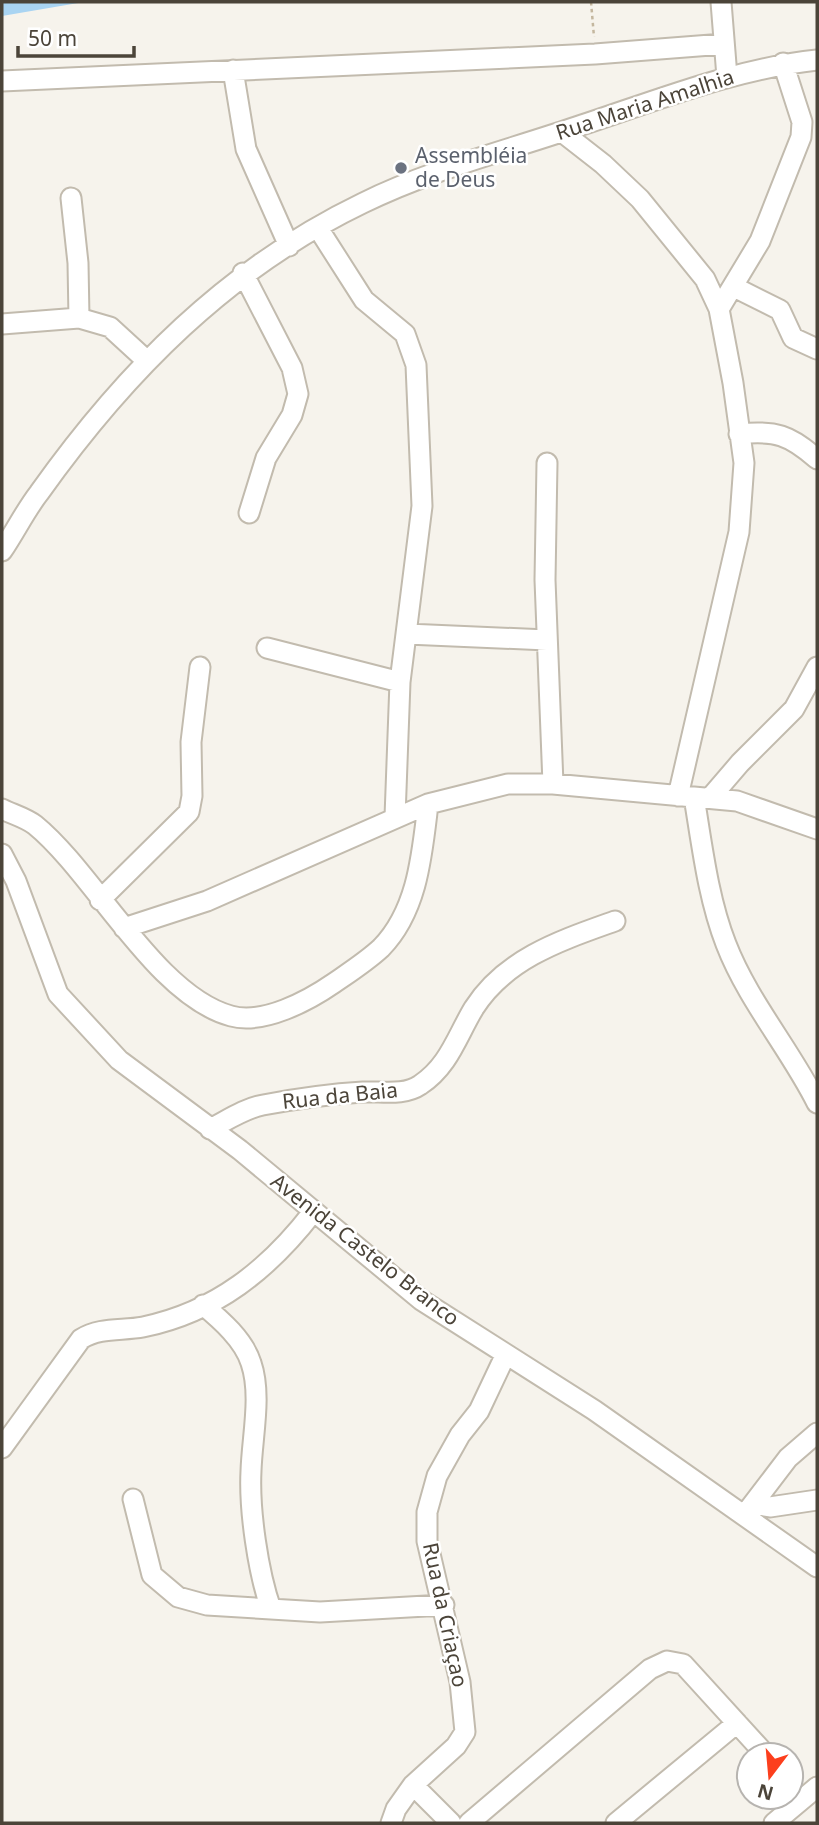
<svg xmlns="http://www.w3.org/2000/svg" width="819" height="1825" font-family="'Noto Sans',sans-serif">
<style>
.water{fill:#a9d4f2}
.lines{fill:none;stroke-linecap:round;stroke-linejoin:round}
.minor-casing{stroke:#c2bbae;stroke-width:23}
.path{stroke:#c4b79f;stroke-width:2.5;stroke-dasharray:3.5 3.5;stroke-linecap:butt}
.minor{stroke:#fff;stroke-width:19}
.worship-dot{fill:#6b7280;stroke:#fff;stroke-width:2.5}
.labels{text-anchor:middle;stroke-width:5;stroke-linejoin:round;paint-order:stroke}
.street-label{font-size:21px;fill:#4b4439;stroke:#fff}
.worship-label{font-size:21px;fill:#5b616d;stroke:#fff;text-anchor:start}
</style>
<rect width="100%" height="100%" fill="#f6f3ec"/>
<!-- water -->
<path class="water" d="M2 2H84L2 16Z"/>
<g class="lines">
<!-- minor casing -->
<g class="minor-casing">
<path id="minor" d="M721 2 727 77
M233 70 246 149 289 246
M2 81 595 54 724 44
M562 132 603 164 640 199 705 279 719 309 733 383 744 463 739 532 678 796
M71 198 78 263 79 318 110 327 146 360
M318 228 364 300 405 334 416 365 422 506 400 682 395 817
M243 273 292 368 298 394 292 415 266 458 249 513
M734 287 780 310 793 338 817 349
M719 309 760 241 801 137 802 122 783 63
M2 324 79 318
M739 434C775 430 790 435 817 459
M547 463 545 580 553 784
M2 551C15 532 25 511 39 493 125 372 228 268 363 203 430 170 502 152 573 128 653 102 733 69 817 60
M407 634 547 640
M267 648 400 682
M694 797C702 845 708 898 726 944 748 1001 790 1049 817 1103
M710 798 740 763 794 709 817 667
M2 809C12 814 26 818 35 825 94 873 156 996 231 1016 263 1025 308 1001 334 983 350 972 367 961 381 948 418 910 422 854 428 804
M2 854 16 881 58 994 119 1060 240 1150 421 1300 594 1410 817 1567
M100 900 189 812 192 796 191 742 200 667
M124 928 207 901 428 804 508 784H553L737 801 817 829
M210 1129C226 1121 245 1108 263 1105 295 1099 330 1094 363 1092 381 1091 404 1096 420 1085 449 1066 457 1036 474 1008 506 958 562 940 615 921
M203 1305C221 1320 244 1340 251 1363 262 1395 252 1437 251 1471 249 1510 258 1572 271 1609
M2 1448 81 1339C100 1327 122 1331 143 1327 216 1312 269 1269 313 1212
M133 1499 152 1575 178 1597 207 1605 320 1612 444 1605
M753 1504 770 1507 817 1500
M746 1513 788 1458 817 1433
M413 1785 451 1823
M391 1823 396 1809 413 1785 456 1746 465 1732 460 1682 427 1541V1512L437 1476 460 1435 479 1411 505 1356
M469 1823 650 1669 667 1661 683 1664 766 1755
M616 1823 737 1723
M774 1823 817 1787"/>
</g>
<!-- path -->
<path class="path" d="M591 2 594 37"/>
<!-- minor -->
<use href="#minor" class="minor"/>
</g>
<!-- markers -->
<circle class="worship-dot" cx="401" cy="168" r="7"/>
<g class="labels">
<!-- street labels -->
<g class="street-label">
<text transform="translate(645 105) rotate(-18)" y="7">Rua Maria Amalhia</text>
<text transform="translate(340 1096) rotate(-6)" y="7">Rua da Baia</text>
<text transform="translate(365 1250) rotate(38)" y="7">Avenida Castelo Branco</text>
<text transform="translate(445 1615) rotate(78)" y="7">Rua da Criaçao</text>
</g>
<!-- worship labels -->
<g class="worship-label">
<text x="415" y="163">Assembléia<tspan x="415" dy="24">de Deus</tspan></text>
</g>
</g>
<!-- border -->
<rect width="819" height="1825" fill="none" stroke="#4b4439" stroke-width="7"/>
<!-- north arrow -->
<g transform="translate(770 1776) rotate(196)"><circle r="33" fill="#ffffff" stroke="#b7b4b0" stroke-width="2"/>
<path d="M0-5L12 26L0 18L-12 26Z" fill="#fc3f1d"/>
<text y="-10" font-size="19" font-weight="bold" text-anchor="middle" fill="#4b4439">N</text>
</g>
<!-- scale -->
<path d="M18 46v10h116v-10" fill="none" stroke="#4b4439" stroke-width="3.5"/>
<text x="28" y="46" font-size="21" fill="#4b4439" stroke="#ffffff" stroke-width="5" paint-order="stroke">50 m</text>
</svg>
